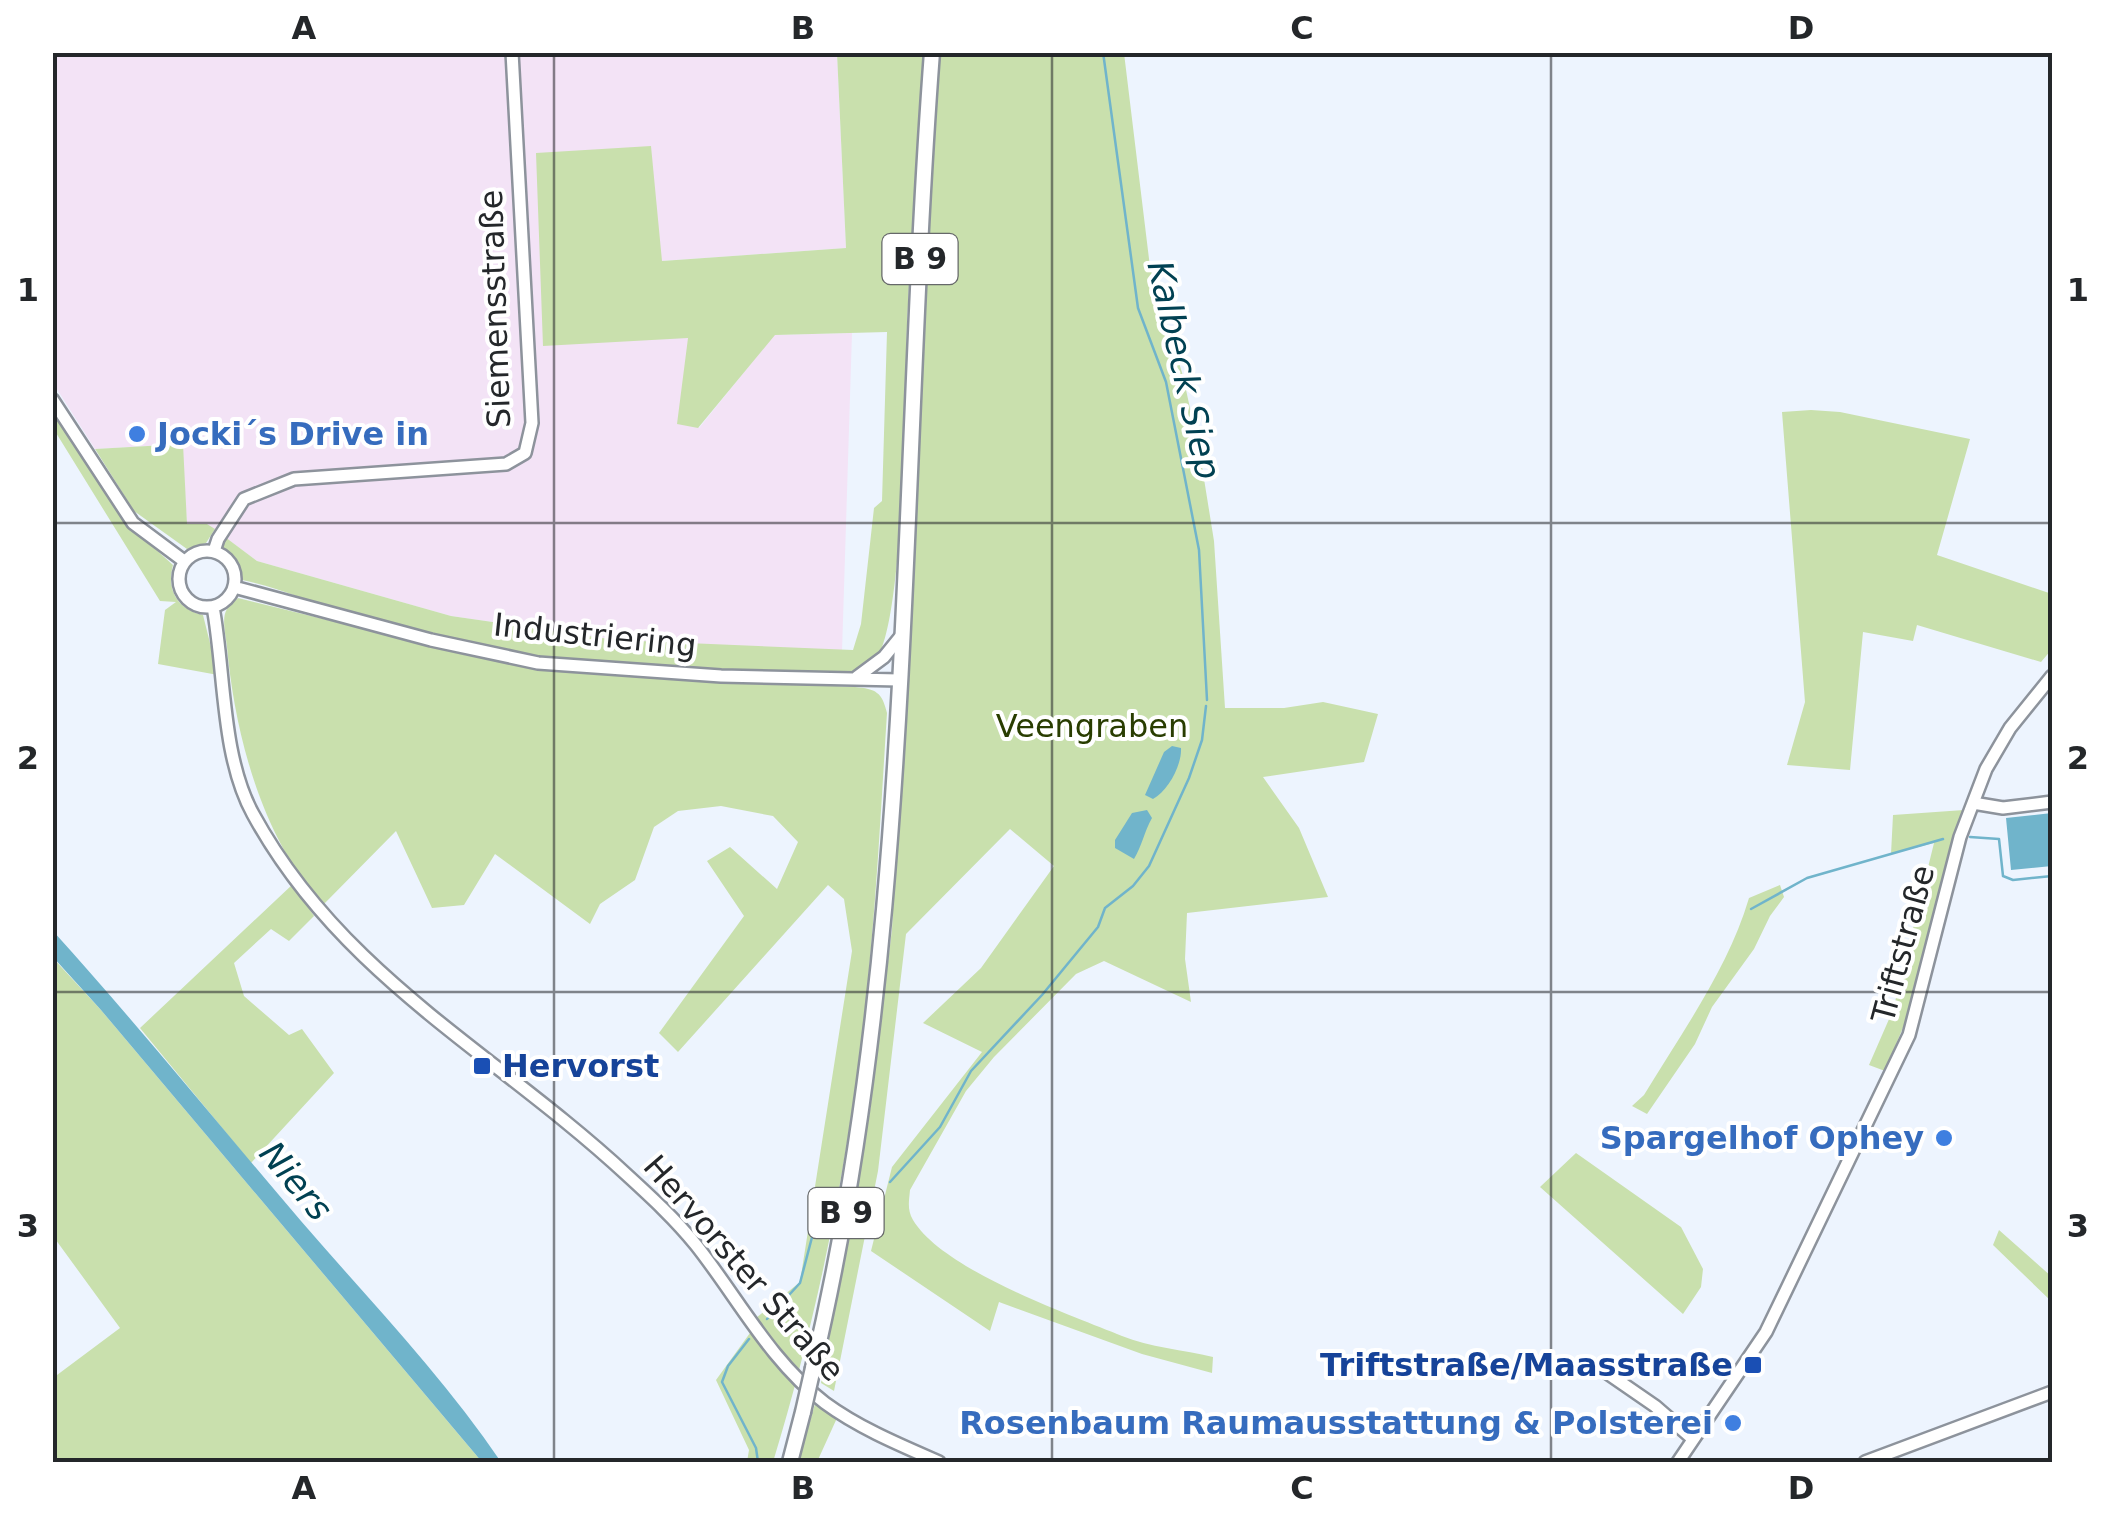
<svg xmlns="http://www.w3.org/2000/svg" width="2105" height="1515" font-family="'DejaVu Sans',sans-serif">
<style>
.commercial{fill:#f3e3f6}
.green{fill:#c9e0ad}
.water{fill:#70b4cb}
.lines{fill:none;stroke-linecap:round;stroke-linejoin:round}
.stream{stroke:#70b4cb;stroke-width:2.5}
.minor-casing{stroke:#8d939c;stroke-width:16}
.major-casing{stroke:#8d939c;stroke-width:19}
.minor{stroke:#fff;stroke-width:11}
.major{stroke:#fff;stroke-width:14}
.major-bridge-casing{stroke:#8d939c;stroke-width:19;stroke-linecap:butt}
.major-bridge{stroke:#fff;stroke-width:14}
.grid{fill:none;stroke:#24272a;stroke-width:2.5;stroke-opacity:0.55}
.shop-dot{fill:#3f7fe0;stroke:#fff;stroke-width:4}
.transit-dot{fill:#1a4fb4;stroke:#fff;stroke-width:4}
.labels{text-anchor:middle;stroke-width:8;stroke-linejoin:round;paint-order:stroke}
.shield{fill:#fff;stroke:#66686a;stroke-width:2.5}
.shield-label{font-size:30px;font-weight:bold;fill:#24272a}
.street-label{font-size:32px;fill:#24272a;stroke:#fff}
.shop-label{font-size:32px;font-weight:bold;fill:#366cbe;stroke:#fff;text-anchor:end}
.park-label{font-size:32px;fill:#293d01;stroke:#fff}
.transit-label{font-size:32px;font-weight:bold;fill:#164399;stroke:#fff;text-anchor:start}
.water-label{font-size:35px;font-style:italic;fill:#014152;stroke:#fff}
.neatline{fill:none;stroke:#24272a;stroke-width:4}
.grid-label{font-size:32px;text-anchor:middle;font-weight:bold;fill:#24272a}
</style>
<rect width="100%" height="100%" fill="#edf4fe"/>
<!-- commercial -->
<path class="commercial" d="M53 53H837L846 248 661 261 537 153 688 338 699 428 774 335 852 333 842 652 616 640 451 616 257 561 207 524 187 525 182 444 95 449 53 383Z"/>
<!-- green -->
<path class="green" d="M837 53H925C919 143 911 234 907 325 905 380 905 631 874 662 858 678 800 672 778 672 683 671 584 668 491 648 442 637 392 625 344 612 310 602 277 587 242 580L235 557 216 544 221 534 257 561 451 616 616 640 853 650 861 624 874 508 882 501 887 332 775 335 698 428 677 424 688 338 543 346 536 153 651 146 662 261 846 248Z
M939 53H1124L1150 267 1183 376 1200 454 1214 541 1225 708H1284L1323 702 1378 714 1364 762 1263 777 1299 828 1328 897 1187 913 1185 959 1191 1002 1104 961 1076 974 994 1057 966 1091 910 1190C909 1201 907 1210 913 1220 943 1270 1068 1314 1122 1336 1149 1347 1184 1350 1213 1357L1212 1373 1142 1354 999 1302 990 1331 871 1251 892 1167 982 1052 923 1023 981 968 1054 866 1010 829 906 934 878 1171 834 1391 821 1383 870 1111 892 929Z
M52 405 132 528 173 565C166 591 178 609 203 615L218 675 158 664 165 610 176 602 160 601 53 428Z
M1811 410 1840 412 1970 439 1937 555 2052 594V649L2041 662 1917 625 1913 641 1863 632 1850 770 1787 765 1805 702 1782 412Z
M183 444 187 524H207L215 529 206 543 187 549 134 511 95 449Z
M238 598 466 654 593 673 855 687C876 689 882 692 887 713 882 791 878 870 871 948 856 1123 824 1295 773 1462H747L749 1450 716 1380 750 1333 756 1318 800 1282 852 951 844 899 828 885 678 1052 659 1033 744 916 707 861 730 847 777 889 798 842 773 816 721 806 678 811 654 827 635 880 600 904 590 924 495 854 464 905 432 908 396 831 323 905C262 838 235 735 227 647 226 636 221 618 227 609 230 604 234 602 238 598Z
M1964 810 1948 857 1909 1013 1885 1071 1869 1065 1893 1010 1934 843 1891 854 1893 815Z
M293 884 314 916 289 941 271 929 234 963 244 996 289 1035 302 1029 334 1073 251 1163 140 1028Z
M1780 885 1784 897 1770 916 1754 949 1712 1007 1695 1044 1647 1114 1632 1106 1644 1095C1682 1032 1728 969 1749 898Z
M52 957 101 1010 482 1462H53V1378L120 1328 53 1236Z
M1576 1153 1681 1227 1703 1269 1701 1287 1683 1314 1540 1187Z
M1999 1230 2052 1277V1302L1993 1245Z
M815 1404 837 1418 817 1462H798Z"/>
<!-- water -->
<path class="water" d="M1172 746 1181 748C1182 765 1168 791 1153 799L1145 795 1164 752Z
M1147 810 1152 818C1144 832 1142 846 1134 859L1115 848V840L1132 813Z
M2052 813V866L2011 870 2006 818Z
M53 931C138 1025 218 1124 301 1221 369 1300 443 1376 501 1462H482L101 1010 53 957Z"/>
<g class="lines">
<!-- stream -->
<path class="stream" d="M1103 52 1138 308 1166 382 1199 550 1207 700
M1970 837 1999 839 2003 876 2013 880 2052 876
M1751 909 1807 878 1943 839
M890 1182 940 1127 971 1071 1042 995 1098 927 1105 908 1133 886 1149 866 1189 778 1202 740 1206 706
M767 1319 800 1283 816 1222
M749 1339 728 1366 722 1382 756 1448 758 1462"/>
<!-- minor casing -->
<g class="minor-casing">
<path id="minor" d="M52 399 133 523 184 561
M214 551 218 539 244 499 294 479 506 464 525 453 532 423 512 52
M179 579a28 28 0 1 1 56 0a28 28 0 1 1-56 0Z
M234 587 431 640 538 663 721 676 899 680
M213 607C225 671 221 756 253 814 341 976 497 1054 627 1175 651 1197 675 1219 696 1245 738 1298 770 1361 825 1403 859 1428 900 1445 939 1462
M857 677 884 657 901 636
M1973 803 2003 808 2052 802
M1597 1366 1655 1406 1693 1439
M1678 1462 1766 1332 1909 1035 1960 837 1986 769 2010 728 2052 676
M1865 1462 2052 1392"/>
</g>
<!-- major casing -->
<g class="major-casing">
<path id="major" d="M813 1368C915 937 899 491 932 52
M790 1462 803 1412"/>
</g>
<!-- minor -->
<use href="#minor" class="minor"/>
<!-- major -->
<use href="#major" class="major"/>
<!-- major-bridge casing -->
<g class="major-bridge-casing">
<path id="major-bridge" d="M803 1412 813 1368"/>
</g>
<!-- major-bridge -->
<use href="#major-bridge" class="major-bridge"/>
</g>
<!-- grid -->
<path class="grid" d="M554 52V1462M1052 52V1462M1551 52V1462M52 523H2052M52 992H2052"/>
<!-- markers -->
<g class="shop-dot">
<circle cx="137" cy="434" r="10"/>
<circle cx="1944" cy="1138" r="10"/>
<circle cx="1733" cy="1423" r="10"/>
</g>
<g class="transit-dot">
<rect x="472" y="1056" width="20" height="20" rx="5"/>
<rect x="1743" y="1355" width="20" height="20" rx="5"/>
</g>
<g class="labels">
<!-- shield labels -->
<g class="shield">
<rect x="882.5" y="234" width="75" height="50" rx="8"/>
<rect x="808.5" y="1188" width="75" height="50" rx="8"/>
</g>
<g class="shield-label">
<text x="920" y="269">B 9</text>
<text x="846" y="1223">B 9</text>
</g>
<!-- street labels -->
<g class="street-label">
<text transform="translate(495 309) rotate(-92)" y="11">Siemensstraße</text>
<text transform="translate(595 635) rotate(6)" y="11">Industriering</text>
<text transform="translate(1903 944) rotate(-75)" y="11">Triftstraße</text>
<text transform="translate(744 1268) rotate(49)" y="11">Hervorster Straße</text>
</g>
<!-- shop labels -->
<g class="shop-label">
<text x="157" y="445" text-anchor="start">Jocki´s Drive in</text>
<text x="1924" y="1149">Spargelhof Ophey</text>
<text x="1713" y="1434">Rosenbaum Raumausstattung &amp; Polsterei</text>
</g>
<!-- park labels -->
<g class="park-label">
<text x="1092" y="737">Veengraben</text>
</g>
<!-- transit labels -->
<g class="transit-label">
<text x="502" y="1077">Hervorst</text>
<text x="1733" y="1376" text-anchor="end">Triftstraße/Maasstraße</text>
</g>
<!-- water labels -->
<g class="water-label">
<text transform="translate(1184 370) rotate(77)" y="12">Kalbeck Siep</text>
<text transform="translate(296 1181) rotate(50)" y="12">Niers</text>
</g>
</g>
<!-- border -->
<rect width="2105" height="1515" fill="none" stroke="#ffffff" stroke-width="110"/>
<rect x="55" y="55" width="1995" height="1405" class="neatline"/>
<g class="grid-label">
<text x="304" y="39">A</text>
<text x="803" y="39">B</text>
<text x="1302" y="39">C</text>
<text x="1801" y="39">D</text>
<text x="28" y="301">1</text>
<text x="2078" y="301">1</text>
<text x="28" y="769">2</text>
<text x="2078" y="769">2</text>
<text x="28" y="1237">3</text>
<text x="2078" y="1237">3</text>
<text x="304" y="1499">A</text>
<text x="803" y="1499">B</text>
<text x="1302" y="1499">C</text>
<text x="1801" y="1499">D</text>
</g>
</svg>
